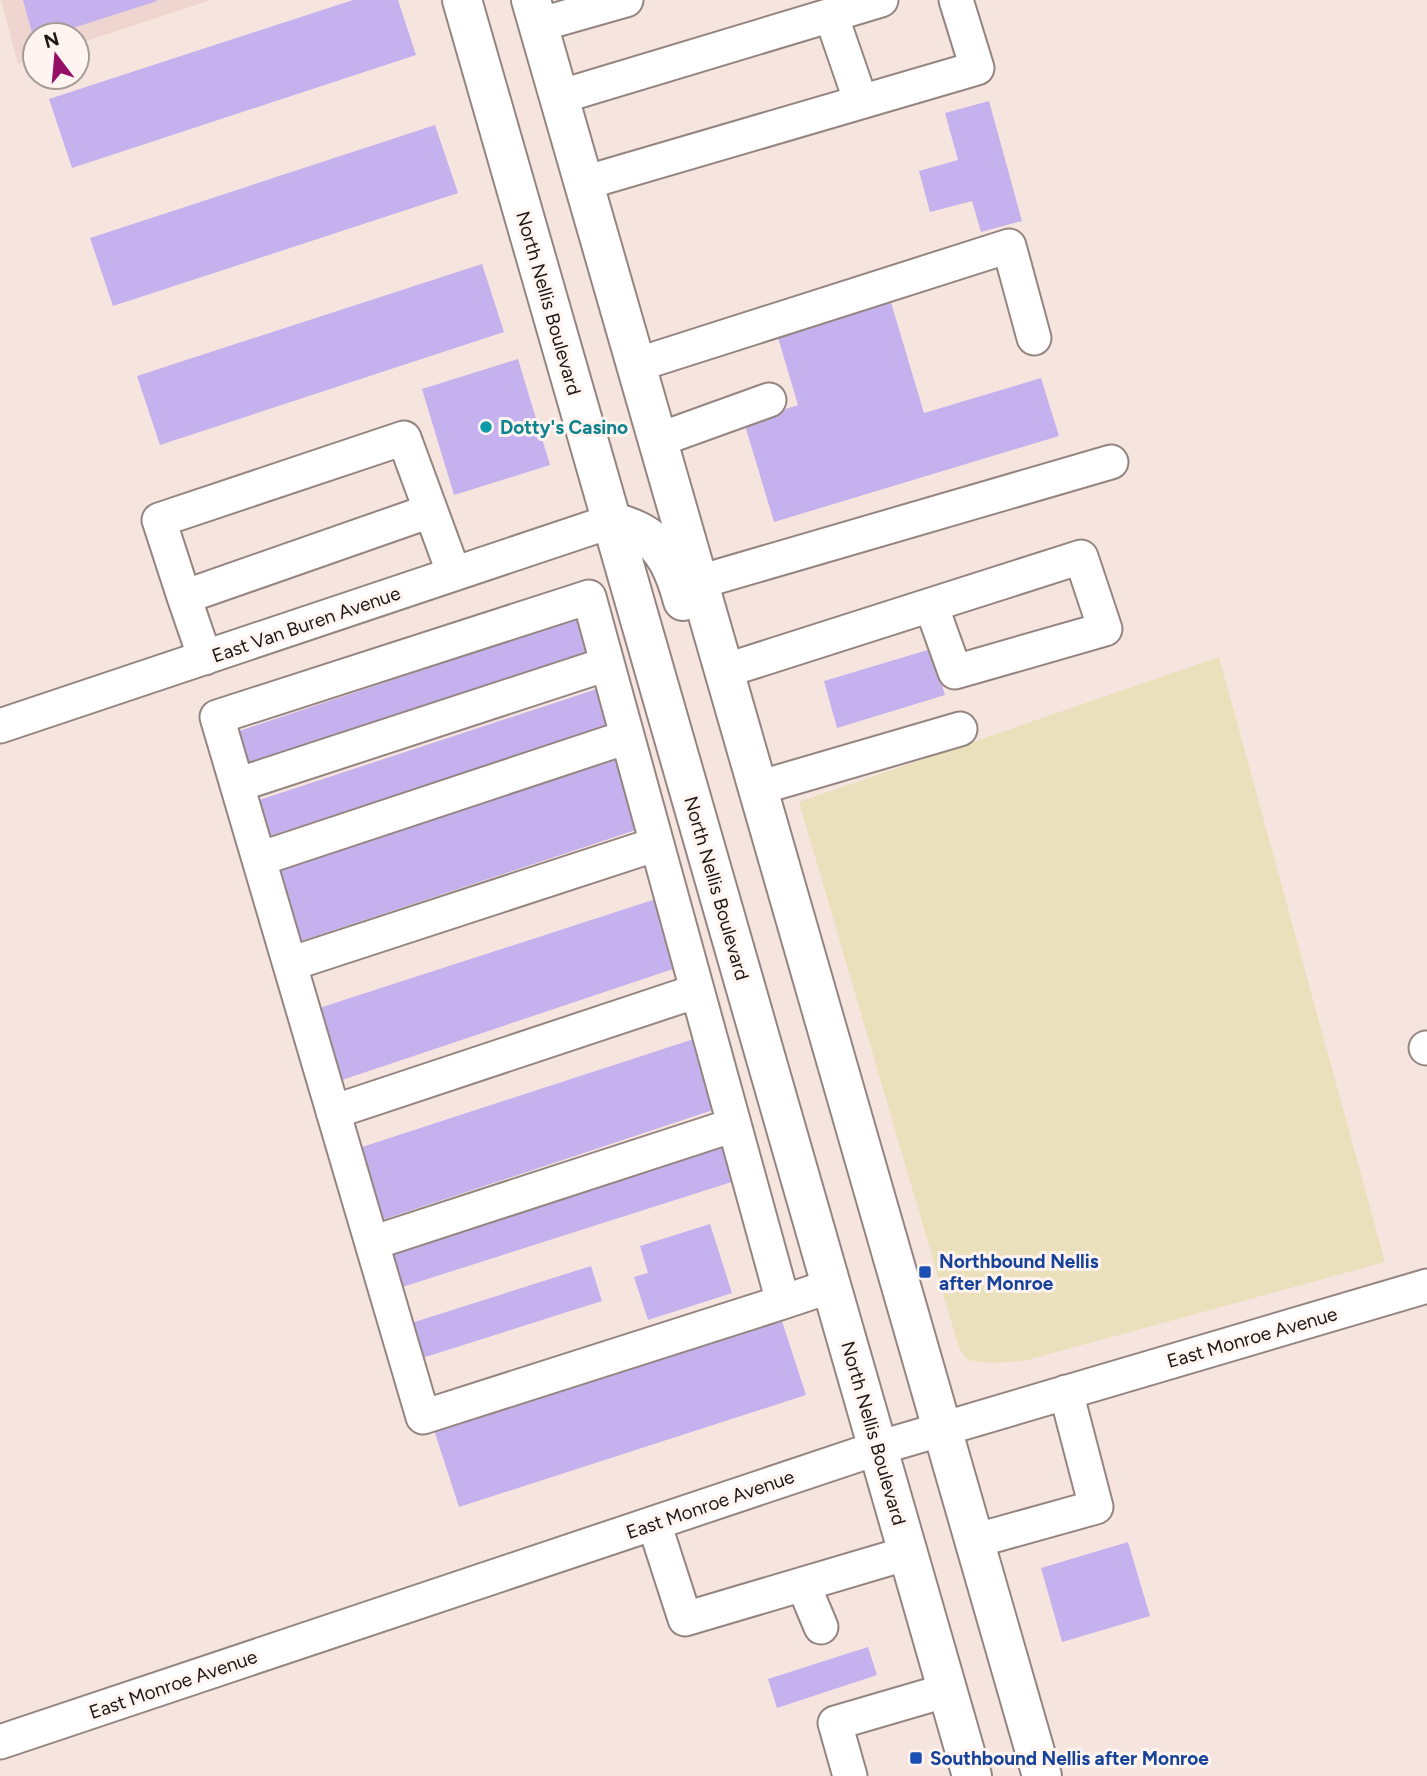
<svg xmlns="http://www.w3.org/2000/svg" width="1427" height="1776" font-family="Figtree,sans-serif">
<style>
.commercial{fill:#efd5d0}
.sand{fill:#eae0bb}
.building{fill:#c5b1ee}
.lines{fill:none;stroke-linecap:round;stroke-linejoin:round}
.minor-casing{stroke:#958580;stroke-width:37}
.major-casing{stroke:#958580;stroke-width:42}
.minor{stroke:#fff;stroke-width:33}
.major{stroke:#fff;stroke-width:38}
.culture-dot{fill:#0f9aa8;stroke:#fff4f0;stroke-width:2.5}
.transit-dot{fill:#1a4fb4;stroke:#fff4f0;stroke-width:2.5}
.labels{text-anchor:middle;stroke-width:6;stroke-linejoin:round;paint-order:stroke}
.street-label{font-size:19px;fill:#1d1715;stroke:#fff4f0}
.culture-label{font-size:19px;font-weight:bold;fill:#0d838f;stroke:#fff4f0;text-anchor:start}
.transit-label{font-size:19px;font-weight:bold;fill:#164399;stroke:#fff4f0;text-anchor:start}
</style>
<rect width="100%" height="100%" fill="#f6e5df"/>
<!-- commercial -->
<path class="commercial" d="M1 0H211L77 44V35H35V58L18 64Z"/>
<!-- sand -->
<path class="sand" d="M1219 657 1385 1262 1024 1361 990 1363 968 1360 960 1350 954 1331 799 802Z"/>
<!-- building -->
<path class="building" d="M23 0H157V1L51 35H35L34 40Z
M353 0H398L416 55 72 168 49 99Z
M989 101 1022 221 981 232 972 201 930 212 919 171 958 160 945 113Z
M435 125 458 193 113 306 90 238Z
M482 264 504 332 160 445 137 376Z
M887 289 924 413 1041 378 1059 436 774 522 744 422 798 405 774 324Z
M518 359 550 465 454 495 422 389Z
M578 618 590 652 247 766 236 732Z
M931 649 945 695 837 728 824 681Z
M600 688 611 724 267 837 256 801Z
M619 759 642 828 295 943 272 872Z
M659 898 682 966 336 1082 313 1010Z
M700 1037 722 1107 376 1222 353 1150Z
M730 1144 741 1179 393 1290 382 1255Z
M710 1224 732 1293 648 1320 634 1277 648 1273 640 1246Z
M591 1266 602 1301 416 1360 405 1325Z
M781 1318 806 1395 459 1507 434 1430Z
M1128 1542 1150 1616 1062 1642 1041 1568Z
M868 1647 877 1675 777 1708 768 1679Z"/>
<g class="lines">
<!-- minor casing -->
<g class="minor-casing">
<path id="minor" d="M831 15 861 102
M538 25 626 0
M559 97 881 0
M584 183 977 68 956 0
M636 365 1009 246 1034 338
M658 440 769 400
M430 511 184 597 159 520 404 438 454 574
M699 582 1111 462
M184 597 205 658
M724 671 1081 557 1105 629 955 672 931 605
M0 726 612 521
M237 785 607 664
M758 788 960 729
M259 859 627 737
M290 964 657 844
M1426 1048H1427
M333 1112 697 991
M372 1243 734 1125
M783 1302 589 597 217 717 423 1417 783 1302 831 1286
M654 1523 685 1619 908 1553
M974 1541 1096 1507 1066 1392
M803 1584 821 1627
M0 1742 878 1448 1427 1286
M850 1776 835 1723 948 1690"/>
</g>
<!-- major casing -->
<g class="major-casing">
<path id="major" d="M462 0 972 1776
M531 0 1042 1776
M612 521C620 524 630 527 638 531 665 544 676 575 683 601"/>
</g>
<!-- minor -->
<use href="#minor" class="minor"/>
<!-- major -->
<use href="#major" class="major"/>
</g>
<!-- markers -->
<circle class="culture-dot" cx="486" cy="427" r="7"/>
<g class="transit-dot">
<rect x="918" y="1265" width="14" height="14" rx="3.5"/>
<rect x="909" y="1751" width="14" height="14" rx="3.5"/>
</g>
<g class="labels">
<!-- street labels -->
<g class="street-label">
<text transform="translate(549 303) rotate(74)" y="7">North Nellis Boulevard</text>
<text transform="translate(306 624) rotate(-19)" y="7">East Van Buren Avenue</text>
<text transform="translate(717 888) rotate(74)" y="7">North Nellis Boulevard</text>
<text transform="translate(1252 1337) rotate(-16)" y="7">East Monroe Avenue</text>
<text transform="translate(874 1433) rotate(74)" y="7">North Nellis Boulevard</text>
<text transform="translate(710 1504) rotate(-19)" y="7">East Monroe Avenue</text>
<text transform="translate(173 1684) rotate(-19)" y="7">East Monroe Avenue</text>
</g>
<!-- culture labels -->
<g class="culture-label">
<text x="500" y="434">Dotty's Casino</text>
</g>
<!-- transit labels -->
<g class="transit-label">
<text x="939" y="1268">Northbound Nellis<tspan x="939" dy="22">after Monroe</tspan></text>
<text x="930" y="1765">Southbound Nellis after Monroe</text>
</g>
</g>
<!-- north arrow -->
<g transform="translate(56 56) rotate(344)"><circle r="33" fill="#fff4f0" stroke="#a59c98" stroke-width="2"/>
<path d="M0-5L12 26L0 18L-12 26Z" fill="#960f66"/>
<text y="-10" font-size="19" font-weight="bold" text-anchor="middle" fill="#1d1715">N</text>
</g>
</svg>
